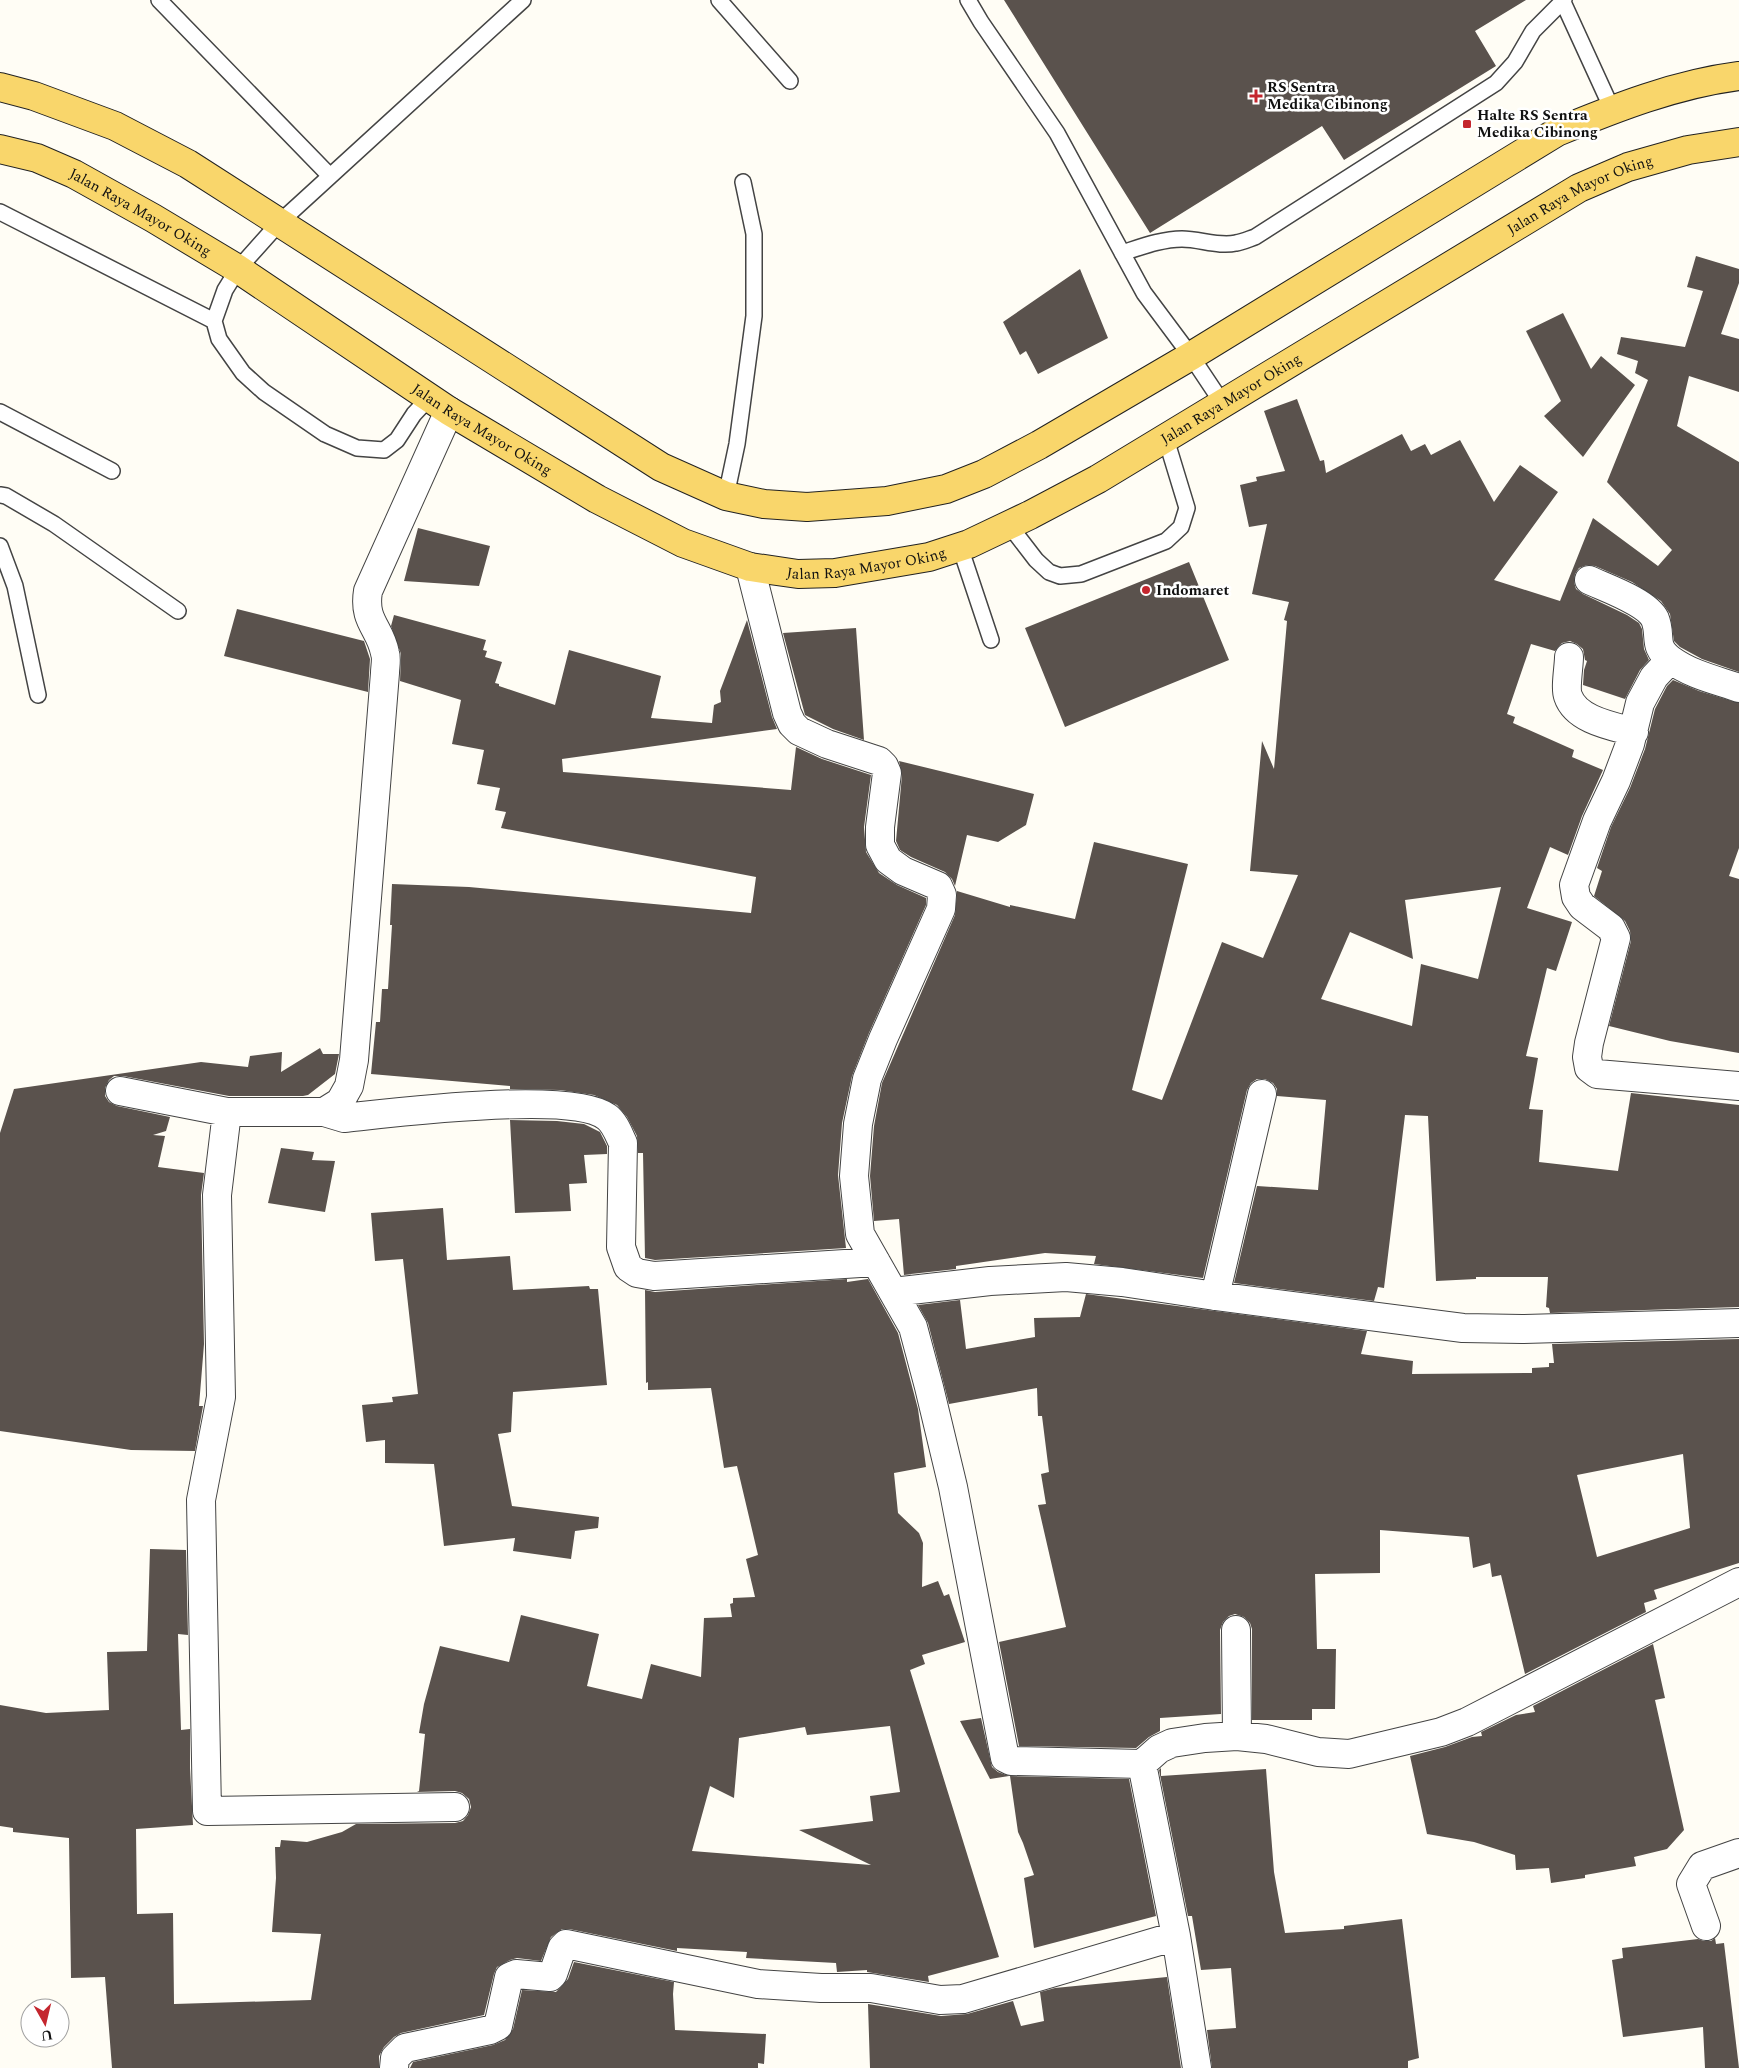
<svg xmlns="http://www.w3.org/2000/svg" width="1739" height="2068" font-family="Spectral,serif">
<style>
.building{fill:#5a524d;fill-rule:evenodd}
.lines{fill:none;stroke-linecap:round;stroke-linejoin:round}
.service-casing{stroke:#444;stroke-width:18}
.minor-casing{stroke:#444;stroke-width:30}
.primary-casing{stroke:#222;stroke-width:30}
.service{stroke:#fff;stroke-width:15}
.minor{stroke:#fff;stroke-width:28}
.primary{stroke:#f9d66b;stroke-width:28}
.poi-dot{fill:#c4262e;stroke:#fff;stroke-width:2}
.labels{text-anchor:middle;stroke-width:5;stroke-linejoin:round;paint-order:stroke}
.poi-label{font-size:15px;font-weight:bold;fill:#111;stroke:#fff;text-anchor:start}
.street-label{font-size:15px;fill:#111;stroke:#fff}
</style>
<rect width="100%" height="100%" fill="#fffdf5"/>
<!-- building -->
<path class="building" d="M1004 0H1526L1475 31 1496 66 1344 160 1322 126 1150 233Z
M1696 256 1739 269V283L1721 334 1739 339V392L1689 376 1677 426 1739 462V672L1702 659 1680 647 1674 641 1670 614 1661 601 1632 582 1595 566 1587 565 1579 568 1575 574 1574 582 1576 589 1583 594 1627 615 1639 623 1642 629 1644 649 1649 660 1640 670 1625 699 1583 685 1584 670 1587 661 1585 660 1583 649 1577 644 1570 641 1562 643 1555 651 1531 644 1507 714 1515 717 1513 723 1574 750 1572 757 1603 770 1582 816 1568 855 1550 847 1527 908 1572 922 1556 971 1547 968 1526 1056 1538 1058 1529 1109 1543 1110 1539 1162 1618 1171 1631 1093 1739 1105V1307L1550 1313 1549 1308 1546 1307 1548 1277H1476V1279L1436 1281 1428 1116 1405 1115 1384 1288 1378 1287 1374 1301 1234 1283 1257 1186 1318 1190 1326 1100 1277 1096V1089L1273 1083 1265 1079H1257L1251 1083 1247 1090 1203 1278 1094 1264 1096 1256 1045 1253 956 1266V1269L902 1275H904L899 1219 874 1221 870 1176 874 1126 882 1083 955 915 957 891 1010 907V905L1075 919 1094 842 1188 864 1132 1090 1162 1100 1222 942 1263 958 1298 875 1250 871 1262 741 1274 769 1287 621 1284 620 1289 602 1252 594 1267 524 1249 527 1240 485 1257 481 1256 477 1285 471 1264 411 1297 399 1320 461 1324 460 1326 473 1402 434 1411 451 1425 444 1431 455 1460 440 1494 502 1520 465 1558 492 1494 580 1560 601 1593 518 1658 566 1672 550 1607 482 1648 380 1635 373 1638 361 1617 354 1621 337 1685 347 1703 291 1687 287ZM1501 887 1478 979 1421 964 1412 1026 1321 999 1350 932 1413 959 1405 900Z
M1080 269 1108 338 1038 374 1026 351 1020 355 1003 322Z
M1563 313 1591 369 1601 356 1635 385 1583 457 1544 416 1561 401 1526 331Z
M418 528 490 546 479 586 404 581Z
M1189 562 1229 660 1065 727 1025 628Z
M237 609 364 641 370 659 368 692 224 656Z
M394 615 486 640 483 650 487 651 485 657 502 662 495 683 499 684V686L555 705 569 650 661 676 651 718 712 723 714 705 721 702 720 691 747 620 772 717 777 729 562 759 563 772 791 790 796 747 822 759 871 775 864 827 866 852 879 873 897 885 926 898V905L869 1033 852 1076 842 1123 838 1175 846 1248 655 1260 645 1258 643 1153H638L637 1136 627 1117 617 1105 594 1095 560 1090 510 1089V1086L371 1074 376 1022H380L382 989H388L392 925H390L392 884 469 887 751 913 756 877 501 828 506 812 495 810 500 788 477 784 484 750 452 744 461 700 400 681 401 654 391 626Z
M856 628 864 740 833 729 805 715 783 633Z
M1673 680 1699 691 1739 703V848L1729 876 1739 879V1053L1670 1041 1609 1026 1631 941 1630 931 1625 921 1594 896 1602 871 1597 868 1611 827 1630 788 1645 749 1655 709 1667 686Z
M899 761 1034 794 1026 825 998 842 967 835 955 886 952 879 945 872 911 857 900 850 896 841 902 775Z
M320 1048 323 1054H339L335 1074 308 1095 303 1096H229L123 1076H114L109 1080 105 1088V1096L109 1102 117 1106 170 1117 166 1131 153 1135 165 1136 158 1167 204 1173 201 1195 204 1344 199 1406H203L195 1451 131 1450 0 1431V1133L14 1089 201 1062 248 1067 250 1056 282 1052 281 1072Z
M510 1120 557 1121 584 1124 600 1132 607 1146V1154L584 1155 587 1183 569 1184 571 1211 515 1213Z
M281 1148 314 1152 312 1160 335 1161 325 1212 268 1203Z
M443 1208 447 1260 510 1256 513 1290 589 1286 590 1289H598L607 1385 513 1392 511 1432 498 1434 512 1506 599 1517 598 1528 575 1531 571 1559 513 1551 515 1538 444 1546 434 1464 385 1463V1440L366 1442 362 1405 393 1402 392 1397 418 1394 403 1259 375 1261 371 1213Z
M847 1279V1282L868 1279 898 1333 918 1409 926 1467 894 1473 898 1513 919 1533 923 1543 922 1587 938 1581 944 1596 949 1594 965 1642 922 1655 925 1664 910 1670 999 1957 928 1976 929 1982 867 1972V1970L837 1972 836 1963 746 1958 747 1952 677 1948V1951L569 1929H562L551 1937 541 1961 517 1958 510 1960 497 1967 494 1974 484 2015 401 2033 394 2037 384 2047 379 2056V2068H112L105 1977 71 1978 69 1838 13 1832V1828L0 1826V1705L46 1713 109 1710 107 1652 147 1651 150 1549 186 1550 188 1635 178 1634 181 1730 190 1729V1768L193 1825 136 1829 137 1914 173 1913 174 2004 311 2000 321 1934 272 1932 276 1878 275 1847H280L281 1840 307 1842 342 1832 356 1824 455 1823 463 1821 468 1815 471 1807 469 1799 462 1793 455 1791 417 1792 419 1791 425 1734 419 1733 424 1704 440 1646 509 1662 521 1615 599 1634 587 1686 642 1699 651 1664 701 1677 704 1618 732 1617 730 1604 733 1603V1598L755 1597 746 1559 758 1555 737 1466 724 1468 711 1388 648 1390V1382L646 1383 645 1290 655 1292ZM890 1726 900 1792 870 1796 873 1821 799 1830 871 1865 692 1851 710 1786 734 1798 739 1738 805 1727 807 1735Z
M1086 1294 1367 1331 1361 1354 1413 1361 1412 1374 1532 1373V1368L1549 1367V1363H1554L1552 1344 1739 1339V1563L1654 1590 1657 1599 1644 1603 1646 1612 1525 1674 1501 1575 1492 1577 1490 1563 1473 1568 1469 1537 1380 1530V1573L1315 1574 1317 1649H1336L1335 1709H1312V1720H1252V1629L1250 1623 1244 1617 1235 1614 1229 1616 1223 1622 1220 1630 1221 1714 1160 1718V1731L1149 1737 1136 1748 1019 1746 999 1642 1066 1627 1038 1505 1046 1504 1041 1474 1049 1472 1042 1416H1038L1037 1388 949 1404 928 1323 918 1305 960 1300 966 1349 1035 1337 1034 1318 1080 1317ZM1683 1454 1690 1528 1597 1557 1577 1475Z
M1653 1644 1665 1698 1655 1700 1684 1830 1667 1849 1634 1857 1636 1866 1585 1875V1878L1551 1883 1549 1868 1516 1870 1515 1855 1474 1842 1427 1834 1410 1756 1445 1747 1472 1737 1482 1736 1481 1732 1516 1715 1535 1712 1533 1706Z
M981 1718 992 1767 998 1772 1009 1776 990 1779 960 1721Z
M1161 1768V1776L1266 1769 1274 1872 1285 1933 1344 1929V1926L1402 1919 1419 2058 1408 2061V2068H1212L1207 2030 1236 2028 1231 1968 1201 1970 1192 1916H1188L1159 1770Z
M1010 1776 1129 1779 1156 1916 1034 1948 1024 1878 1034 1875 1023 1843 1018 1832Z
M1715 1938 1716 1944 1724 1943 1739 2068H1705L1703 2027 1623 2037 1612 1960 1623 1958 1622 1948 1698 1939 1704 1941H1711Z
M574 1962 674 1982 673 1994 675 2030 766 2034 764 2064 758 2063V2068H410L413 2062 493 2045 505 2040 513 2029 522 1990 556 1992 568 1979Z
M1167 1977 1181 2068H870L868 2004 941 2016 967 2014 1013 2001 1021 2026 1044 2021 1040 1992 1055 1988Z"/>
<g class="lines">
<!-- service casing -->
<g class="service-casing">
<path id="service" d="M159 0 330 176
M719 0 790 81
M968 0 981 22 1057 133 1144 293 1191 356 1223 404
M1563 2 1612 109
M0 212 214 321
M1122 253C1141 247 1162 239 1182 239 1200 239 1219 247 1236 243 1242 242 1249 239 1255 237L1496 83 1515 62 1533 31 1564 0
M429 398 414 414 397 440 384 450 357 448 325 434 264 392 243 373 219 339 214 321 225 290 238 269 280 222 523 0
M0 412 112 471
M0 495 6 496 54 524 178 611
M726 496 737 444 754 316V234L743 182
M1011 524 1016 534 1036 560 1049 572 1060 576 1081 574 1166 541 1181 527 1187 508 1166 439
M0 546 15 586 38 695
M960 547 991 640"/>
</g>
<!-- minor casing -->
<g class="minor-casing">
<path id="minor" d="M750 567 787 713 792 724 799 731 827 744 879 761 884 766 887 773 880 827V845L888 860 903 871 938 886 942 895 941 909 883 1039 867 1079 858 1124 854 1176 860 1234 913 1327 929 1387 953 1487 1005 1758 1011 1761 1142 1764 1159 1749 1172 1743 1205 1738 1237 1736 1266 1739 1318 1752 1349 1754 1441 1732 1467 1722 1739 1582
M1589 580C1606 588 1647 602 1655 619 1662 636 1652 646 1671 660 1692 675 1716 680 1739 688
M1569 657C1569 666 1565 688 1568 696 1576 720 1612 726 1634 732
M1670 660 1654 677 1640 703 1630 744 1616 781 1597 821 1574 885 1576 897 1582 906 1611 928 1616 938 1589 1043 1587 1057 1589 1068 1597 1074 1739 1086
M120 1091 227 1112H324L344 1118C392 1113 573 1090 607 1117 615 1123 619 1135 623 1143L621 1247 628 1267 637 1273 654 1276 876 1262
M227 1112 217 1195 221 1397 201 1500 207 1811 455 1807
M324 1112 340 1102 349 1086 354 1060 385 673C385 667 387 659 385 653 380 627 363 622 368 591L449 411
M893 1292 990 1281 1066 1277 1122 1282 1215 1296 1463 1328 1522 1329 1739 1323
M1215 1296 1262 1094
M1236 1630 1237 1736
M1142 1764 1176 1936 1197 2068
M1706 1926 1691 1884 1702 1866 1739 1853
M394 2068 395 2058 405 2048 490 2030 498 2026 509 1977 516 1974 550 1977 553 1974 562 1948 566 1944 758 1984 821 1988H871L940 2000 963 1999 1176 1936"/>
</g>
<!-- primary casing -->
<g class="primary-casing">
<g id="primary">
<path d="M0 87 34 96 115 126 188 164 661 467 726 496 764 504 807 507 887 501 946 489 984 474 1039 445 1191 356 1557 132C1615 108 1676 84 1739 76"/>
<path id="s1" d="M0 149 37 158 74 174 153 218 238 269 449 411 597 499 683 543 750 567 798 574 835 573 929 557 969 544 1030 515 1098 479 1579 188 1628 167 1688 150 1739 142"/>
</g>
</g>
<!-- service -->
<use href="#service" class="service"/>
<!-- minor -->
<use href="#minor" class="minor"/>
<!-- primary -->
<use href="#primary" class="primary"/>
</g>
<!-- markers -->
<g class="poi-dot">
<path d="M1253.5 88.5h5v5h5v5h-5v5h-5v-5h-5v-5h5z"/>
<rect x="1462" y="119" width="10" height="10" rx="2.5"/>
<circle cx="1146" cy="590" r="5"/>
</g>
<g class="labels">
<!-- poi labels -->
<g class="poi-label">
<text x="1267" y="92">RS Sentra<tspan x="1267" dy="17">Medika Cibinong</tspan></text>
<text x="1477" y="120">Halte RS Sentra<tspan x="1477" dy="17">Medika Cibinong</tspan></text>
<text x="1156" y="595">Indomaret</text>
</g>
<!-- street labels -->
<g class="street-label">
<text dy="5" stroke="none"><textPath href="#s1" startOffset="1790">Jalan Raya Mayor Oking</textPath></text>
<text dy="5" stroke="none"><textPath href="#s1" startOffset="155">Jalan Raya Mayor Oking</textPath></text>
<text dy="5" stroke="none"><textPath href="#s1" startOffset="1385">Jalan Raya Mayor Oking</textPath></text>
<text dy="5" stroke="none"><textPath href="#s1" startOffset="560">Jalan Raya Mayor Oking</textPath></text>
<text dy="5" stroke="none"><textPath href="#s1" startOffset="980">Jalan Raya Mayor Oking</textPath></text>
</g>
</g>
<!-- north arrow -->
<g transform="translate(45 2023) rotate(172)"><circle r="24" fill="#ffffff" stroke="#a0a0a0"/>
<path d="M0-4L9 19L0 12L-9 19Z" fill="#c4262e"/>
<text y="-8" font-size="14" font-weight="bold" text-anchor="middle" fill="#111111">U</text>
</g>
</svg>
